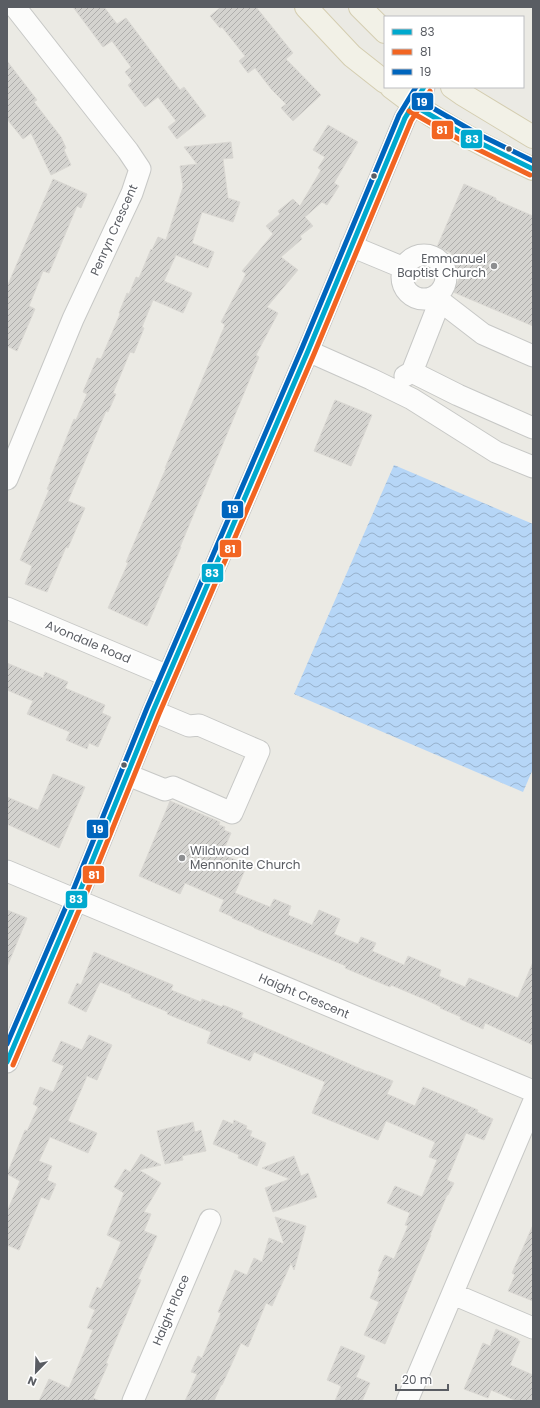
<svg xmlns="http://www.w3.org/2000/svg" width="540" height="1408" font-family="Poppins,sans-serif">
<style>
.water{fill:url(#water-waves)}
.building{fill:url(#building-hatch);stroke:#dad8d3}
.lines{fill:none;stroke-linecap:round;stroke-linejoin:round}
.minor-casing{stroke:#c7c8c6;stroke-width:23}
.major-casing{stroke:#d4cdb0;stroke-width:24}
.minor{stroke:#fcfcfb;stroke-width:21}
.major{stroke:#f2f1e7;stroke-width:22}
.bus-1-casing{stroke:#fff;stroke-width:8}
.bus-2-casing{stroke:#fff;stroke-width:8}
.bus-3-casing{stroke:#fff;stroke-width:8}
.bus-1{stroke:#00a9ce;stroke-width:5}
.bus-2{stroke:#f26522;stroke-width:5}
.bus-3{stroke:#0065bd;stroke-width:5}
.bus-dot{fill:#5a5d63;stroke:#fff;stroke-width:1.5}
.poi-dot{fill:#8d8e90;stroke:#fff;stroke-width:1.5}
.labels{text-anchor:middle;stroke-width:4;stroke-linejoin:round;paint-order:stroke}
.street-label{font-size:12px;fill:#5a5d63;stroke:#fff}
.poi-label{font-size:12px;fill:#5a5d63;stroke:#fff;text-anchor:end}
.line-badge{stroke:#fff;stroke-width:1.5}
.badge-label{font-size:11px;text-anchor:middle;font-weight:bold;fill:#fff}
</style>
<defs>
<pattern id="water-waves" width="16" height="10" patternUnits="userSpaceOnUse"><rect width="16" height="10" fill="#b6d6f7"/><path d="M0 5q4-4 8 0t8 0" fill="none" stroke="#97b1cc"/></pattern>
<pattern id="building-hatch" width="6" height="6" patternUnits="userSpaceOnUse"><rect width="6" height="6" fill="#d4d3cf"/><path d="M-1 1l2-2M0 6l6-6M5 7l2-2" fill="none" stroke="#afaeac"/></pattern>
</defs>
<rect width="100%" height="100%" fill="#ebeae4"/>
<!-- water -->
<path class="water" d="M394 465 533 524V769L523 792 294 694Z"/>
<!-- building -->
<path class="building" d="M73 7H104L117 24 126 18 180 90 184 87 206 116 177 139 168 127 176 121 158 97 145 107 128 85 132 81 125 72 131 67 112 41 103 47Z
M221 7H256L293 53 286 59 321 95 293 121 281 108 286 104 272 90 255 68 248 73 239 61 245 56 222 27 220 28 210 16Z
M7 61 37 100 34 102 61 137 66 148 64 150 71 165 51 175 31 133 23 139 7 119Z
M328 125 358 142 334 183 339 186 327 205 322 202 305 217 313 226 300 236 302 239 281 257 298 270 267 307 278 313 256 355 259 357 180 547H181L147 626 108 608 128 563 126 562 166 468H165L225 325 221 322 246 274 242 271 273 234 266 226 280 214 278 211 293 199 300 206 321 170 318 168 325 157 313 150Z
M231 142 233 158 223 159 228 198 240 202 233 222 202 212 192 243 214 252 208 268 176 255 164 281 192 293 183 313 153 300 142 327 144 328 134 353 130 352 113 393 116 394 108 412 106 411 68 501 85 508 68 548 66 547 47 592 25 584 32 566 20 560 49 490 47 489 51 480 50 479 74 419 76 420 87 394 83 392 97 358 101 359 120 314 119 313 127 293 129 294 136 277 139 278 151 249 152 250 158 237 166 240 183 187 180 166 197 164 184 147Z
M53 179 87 194 81 208 77 206 49 273 43 271 29 306 35 309 17 351 7 346V287Z
M464 184 496 198V200L533 216V326L453 292 459 279 451 253 437 247Z
M335 400 372 415 351 466 314 451Z
M7 663 43 678 45 672 68 682 65 688 105 705 102 713 111 717 98 747 89 743 87 749 66 740 70 732 27 714 33 701 7 690Z
M53 774 85 787 59 848 7 824V797L38 810Z
M170 801 220 822 219 825 225 827 224 830 231 833 222 854 247 865 235 893 270 907 274 899 291 906 288 915 312 925 319 910 340 919 334 934 358 944 361 937 376 943 372 951 404 965 408 956 441 970 439 976 465 987 469 978 518 998 533 962V1045L485 1023 483 1029 460 1019 461 1017 440 1008 441 1007 424 999 391 985 390 987 345 968 346 966 254 928V927L232 918 233 917 219 911 224 900 185 883 180 894 139 876Z
M7 910 27 918 7 967Z
M94 952 173 985 171 990 201 1002 202 999 222 1007 223 1005 243 1013 241 1017 368 1072V1071L393 1081 387 1094 415 1106 423 1087 478 1110 477 1112 493 1119 484 1140 466 1133 447 1180 454 1183 448 1195H447L430 1235H431L385 1344 364 1335 379 1302 370 1298 380 1272 378 1271 385 1255 394 1259 408 1226 405 1225 410 1213 387 1203 395 1186 422 1197 437 1160 429 1157 435 1142 386 1121 378 1140 312 1113 325 1082 254 1052 250 1061 207 1043 211 1032 167 1014 168 1012 131 997 132 995 100 982 86 1012 68 1003 77 983 81 985Z
M89 1035 112 1045 97 1080 87 1076 68 1121 97 1133 88 1153 50 1137 39 1161 52 1166 47 1180 56 1184 49 1200 41 1197 19 1250 7 1245V1212L20 1181 7 1174 25 1130 27 1131 38 1107 33 1104 40 1087 53 1092 64 1066 52 1061 61 1041 82 1050Z
M223 1120 233 1124 234 1120 247 1126 246 1129 252 1131 250 1136 266 1143 257 1166 238 1158 239 1155 213 1144Z
M193 1122 195 1132 201 1130 206 1151 182 1156 183 1160 165 1164 157 1131Z
M141 1154 161 1165 139 1170 161 1183 144 1212 151 1214 144 1231 157 1236 138 1279 141 1280 106 1363 108 1364 93 1398 100 1401H39L49 1379 69 1388 93 1330 87 1328 95 1310 89 1307 97 1287 101 1289 121 1242 107 1235 124 1193 114 1187 125 1169 130 1172Z
M294 1156 301 1176 308 1173 317 1197 273 1212 265 1188 290 1179 262 1168Z
M275 1217 306 1226 294 1270 291 1263 272 1306 266 1303 248 1347 241 1343 222 1385H221L214 1401H185L197 1374 191 1372 198 1356 202 1358 221 1313 218 1312 235 1270 247 1275 254 1258 262 1262 269 1238 284 1244Z
M533 1225V1301L508 1291 515 1275 512 1273Z
M496 1329 518 1339V1341H520L510 1365 533 1375V1401H517L491 1390 488 1398 464 1389 483 1343 490 1346Z
M341 1346 365 1356 356 1377 370 1383 362 1401H335L341 1386 327 1380Z"/>
<g class="lines">
<!-- minor casing -->
<g class="minor-casing">
<path id="minor" d="M351 246 404 268
M402 277a22 22 0 1 1 44 0a22 22 0 1 1-44 0Z
M435 297 483 334 533 356
M308 351 371 379 412 399 496 452 533 467
M412 372 458 395 533 428
M405 376 412 372 440 301
M7 479 73 319 132 193 140 169 128 151 15 7
M7 608 168 676
M128 775 165 790 173 787 232 813 259 751 199 725 189 726 153 711
M7 871 533 1091
M7 1062 80 891 153 711 308 351 405 118 424 87
M453 1294 533 1328
M133 1401 210 1220
M407 1401 533 1103"/>
</g>
<!-- major casing -->
<g class="major-casing">
<path id="major" d="M306 7 352 56 385 82
M360 7 385 32
M391 87C434 121 483 146 533 169
M452 87 462 94 533 137"/>
</g>
<!-- minor -->
<use href="#minor" class="minor"/>
<!-- major -->
<use href="#major" class="major"/>
<!-- bus-1 casing -->
<g class="bus-1-casing">
<path id="bus-1" d="M413 105 472 139 533 169
M7 1062 80 891 153 711 308 351 405 118 424 87"/>
</g>
<!-- bus-2 casing -->
<g class="bus-2-casing">
<path id="bus-2" d="M409 111 469 145 530 175
M13 1065 86 894 159 714 314 354 411 121 430 91"/>
</g>
<!-- bus-3 casing -->
<g class="bus-3-casing">
<path id="bus-3" d="M417 99 476 133 533 161
M7 1044 74 888 147 708 302 348 399 115 416 87"/>
</g>
<!-- bus-1 -->
<use href="#bus-1" class="bus-1"/>
<!-- bus-2 -->
<use href="#bus-2" class="bus-2"/>
<!-- bus-3 -->
<use href="#bus-3" class="bus-3"/>
</g>
<!-- markers -->
<g class="bus-dot">
<circle cx="509" cy="149" r="3.5"/>
<circle cx="374" cy="176" r="3.5"/>
<circle cx="124" cy="765" r="3.5"/>
</g>
<g class="poi-dot">
<circle cx="494" cy="266" r="4"/>
<circle cx="182" cy="858" r="4"/>
</g>
<g class="labels">
<!-- street labels -->
<g class="street-label">
<text transform="translate(114 230) rotate(-66)" y="4">Penryn Crescent</text>
<text transform="translate(88 642) rotate(23)" y="4">Avondale Road</text>
<text transform="translate(304 996) rotate(23)" y="4">Haight Crescent</text>
<text transform="translate(171 1310) rotate(-67)" y="4">Haight Place</text>
</g>
<!-- poi labels -->
<g class="poi-label">
<text x="486" y="263">Emmanuel<tspan x="486" dy="14">Baptist Church</tspan></text>
<text x="190" y="855" text-anchor="start">Wildwood<tspan x="190" dy="14">Mennonite Church</tspan></text>
</g>
</g>
<g class="line-badge">
<rect x="411" y="92" width="23" height="19" rx="4" fill="#0065bd"/>
<rect x="431" y="120" width="23" height="20" rx="4" fill="#f26522"/>
<rect x="460" y="129" width="23" height="20" rx="4" fill="#00a9ce"/>
<rect x="221" y="500" width="23" height="19" rx="4" fill="#0065bd"/>
<rect x="219" y="539" width="23" height="19" rx="4" fill="#f26522"/>
<rect x="201" y="563" width="23" height="20" rx="4" fill="#00a9ce"/>
<rect x="86" y="819" width="23" height="20" rx="4" fill="#0065bd"/>
<rect x="82" y="865" width="23" height="19" rx="4" fill="#f26522"/>
<rect x="65" y="890" width="23" height="19" rx="4" fill="#00a9ce"/>
</g>
<g class="badge-label">
<text x="422" y="106">19</text>
<text x="442" y="134">81</text>
<text x="472" y="143">83</text>
<text x="233" y="513">19</text>
<text x="230" y="553">81</text>
<text x="212" y="577">83</text>
<text x="98" y="833">19</text>
<text x="94" y="879">81</text>
<text x="76" y="903">83</text>
</g>
<!-- border -->
<rect width="540" height="1408" fill="none" stroke="#5a5d63" stroke-width="16"/>
<!-- legend -->
<rect x="384" y="16" width="140" height="72" fill="#ffffff" stroke="#bdbec1"/>
<rect x="392" y="29" width="20" height="6" fill="#00a9ce" stroke="#bdbec1"/>
<text x="420" y="36" font-size="12" fill="#5a5d63">83</text>
<rect x="392" y="49" width="20" height="6" fill="#f26522" stroke="#bdbec1"/>
<text x="420" y="56" font-size="12" fill="#5a5d63">81</text>
<rect x="392" y="69" width="20" height="6" fill="#0065bd" stroke="#bdbec1"/>
<text x="420" y="76" font-size="12" fill="#5a5d63">19</text>
<!-- north arrow -->
<g transform="translate(36 1372) rotate(203)" stroke="#ffffff" stroke-width="3" paint-order="stroke">
<path d="M0-3L7 15L0 10L-7 15Z" fill="#5a5d63"/>
<text y="-6" font-size="11" font-weight="bold" text-anchor="middle" fill="#5a5d63">N</text>
</g>
<!-- scale -->
<path d="M396 1384v6h52v-6" fill="none" stroke="#5a5d63" stroke-width="2"/>
<text x="402" y="1384" font-size="12" fill="#5a5d63" stroke="#ffffff" stroke-width="3" paint-order="stroke">20 m</text>
</svg>
